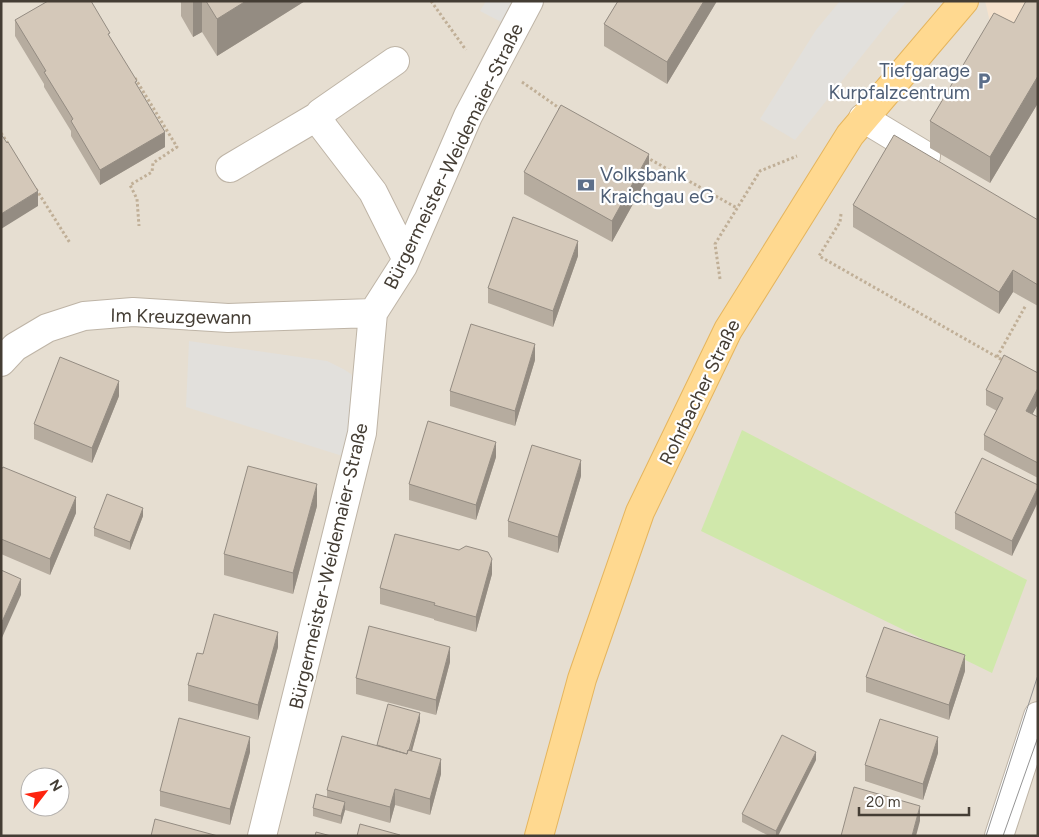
<svg xmlns="http://www.w3.org/2000/svg" width="1039" height="837" font-family="Figtree,sans-serif">
<style>
.residential{fill:#e6ded1;fill-rule:evenodd}
.commercial{fill:#f5e2cd}
.grass{fill:#d0e8ab}
.parking{fill:#e2e0dc}
.lines{fill:none;stroke-linecap:round;stroke-linejoin:round}
.minor-casing{stroke:#beb4a6;stroke-width:30}
.major-casing{stroke:#e5b55e;stroke-width:30}
.path{stroke:#c0af97;stroke-width:3;stroke-dasharray:2.5 2.5;stroke-linecap:butt}
.minor{stroke:#fff;stroke-width:28}
.major{stroke:#ffd990;stroke-width:28}
.tram{stroke:#949494;stroke-width:1}
.wall{fill:#b6ac9f}
.shaded-wall{fill:#948c82}
.building{fill:#d4c8b9;stroke:#948c82}
.labels{text-anchor:middle;stroke-width:4.5;stroke-linejoin:round;paint-order:stroke}
.service-label{font-size:19px;fill:#4e5e75;stroke:#fff;text-anchor:end}
.street-label{font-size:19px;fill:#443d34;stroke:#fff}
</style>
<rect width="100%" height="100%" fill="#f2ede4"/>
<!-- residential -->
<path class="residential" d="M1 1H1038V836H1ZM30 777H60V807H30Z"/>
<!-- commercial -->
<path class="commercial" d="M985 1H1038V66L994 39Z"/>
<!-- grass -->
<path class="grass" d="M742 430 1027 580 992 673 701 531Z"/>
<!-- parking -->
<path class="parking" d="M486 1H523L509 26 480 11Z
M840 1H907L892 18 795 140 760 119 816 30Z
M189 341 327 361 345 370 351 374 357 385 349 458 186 407Z"/>
<g class="lines">
<!-- minor casing -->
<g class="minor-casing">
<path id="minor" d="M395 61 320 113 318 116 324 128 373 192 406 258
M863 118 926 156
M230 168 318 116
M1 362 15 347 47 328 84 316 133 312 228 318 373 313
M262 836 362 433 373 313 403 266 468 116 529 1
M999 836 1038 716"/>
</g>
<!-- major casing -->
<g class="major-casing">
<path id="major" d="M539 836 582 679 640 512 728 330 850 135 964 1"/>
</g>
<!-- path -->
<path class="path" d="M431 1 466 50
M135 78 177 147 153 163 152 172 130 185 137 199 139 226
M522 82 562 110
M1 133 9 145
M646 157 737 208
M36 189 70 243
M841 214 840 222 819 256 1004 361
M720 279 715 244 760 171 797 156
M997 357 1026 305"/>
<!-- minor -->
<use href="#minor" class="minor"/>
<!-- major -->
<use href="#major" class="major"/>
<!-- tram -->
<path class="tram" d="M986 836 1038 675
M1003 836 1038 737"/>
</g>
<!-- wall -->
<path class="wall" d="M180 1H305L217 56 202 32 193 37 181 16V3Z
M618 1H717L667 84 604 46V24Z
M1038 1V103L990 183 930 148V121L1014 23Z
M15 20 110 37 137 85 165 147 100 185 71 136V131L44 87V84L15 36Z
M524 172 649 175 612 242 524 194Z
M853 205 1038 220V306L1013 292 999 314 853 227Z
M578 256 553 327 488 303V288Z
M535 360 515 426 450 406V391Z
M1038 373V404L1032 414 1038 417V478L984 450V435L997 411 986 405V390Z
M119 396 92 463 34 439V424Z
M496 457 476 520 409 500V484Z
M1 470 76 513 50 575 1 554Z
M581 476 558 553 508 537V521Z
M1038 485 1012 556 955 529V513Z
M317 506 293 594 224 575V554Z
M143 516 130 550 94 536V528Z
M492 574 476 632 434 620V619L380 604V588Z
M278 647 258 720 188 701V685Z
M450 662 436 715 356 694V678Z
M965 671 949 720 866 692V677Z
M420 721 412 751 441 774 430 815 395 805 390 823 345 810 341 824 313 816V808L327 797V790L377 745Z
M250 752 230 825 160 806V791Z
M938 753 923 800 865 781V765Z
M816 760 778 836H769L742 822V814Z"/>
<!-- shaded-wall -->
<path class="shaded-wall" d="M193 1H202V32L193 37Z
M246 1H305L217 56V19Z
M704 1H717L667 84V62Z
M1038 76V103L990 183V157Z
M165 132V147L100 185V170Z
M649 154V175L612 242V221Z
M38 191V206L1 229V214Z
M578 241V256L553 327V311Z
M1013 270V292L999 314V292Z
M535 344V360L515 426V411Z
M119 381V396L92 463V448Z
M1038 388V404L1026 426V411Z
M496 442V457L476 520V505Z
M581 460V476L558 553V537Z
M317 484V506L293 594V573Z
M1038 487V502L1012 556V541Z
M76 497V513L50 575V559Z
M143 508V516L130 550V542Z
M492 559V574L476 632V617Z
M21 579V595L1 640V624Z
M278 632V647L258 720V705Z
M450 647V662L436 715V700Z
M965 655V671L949 720V705Z
M420 713V721L407 769V761Z
M250 737V752L230 825V809Z
M938 737V753L923 800V784Z
M816 752V760L778 836H776V831Z
M441 759V774L430 815V799Z
M395 789V805L390 823V807Z
M345 802V810L341 824V816Z
M920 806V821L916 836H912Z"/>
<!-- building -->
<path class="building" d="M48 1H91L110 33 108 34 137 81 135 82 165 132 100 170 71 121 73 119 44 72 46 71 15 20Z
M206 1H246L217 19Z
M618 1H704L667 62 604 24Z
M1026 1H1038V76L990 157 930 121 994 13 1014 23Z
M561 105 649 154 612 221 524 172Z
M1 134 7 143 8 142 38 191 1 214Z
M894 135 1038 220V285L1013 270 999 292 853 205Z
M513 217 578 241 553 311 488 288Z
M471 324 535 344 515 411 450 391Z
M1004 355 1038 373V388L1026 411 1038 417V463L984 435 1003 398 986 390Z
M60 357 119 381 92 448 34 424Z
M428 421 496 442 476 505 409 484Z
M532 445 581 460 558 537 508 521Z
M982 458 1038 485V487L1012 541 955 513Z
M248 466 317 484 293 573 224 554Z
M3 467 76 497 50 559 1 539V470Z
M107 494 143 508 130 542 94 528Z
M395 534 459 550 466 546 488 552 492 559 476 617 434 605 435 603 380 588Z
M1 570 21 579 1 624Z
M214 614 278 632 258 705 188 685 197 653 203 654Z
M369 626 450 647 436 700 356 678Z
M884 627 965 655 949 705 866 677Z
M388 704 420 713 409 750H408L407 754 377 745Z
M179 718 250 737 230 809 160 791Z
M880 719 938 737 923 784 865 765Z
M782 735 816 752 776 831 742 814Z
M342 736 407 754 408 750 441 759 430 799 395 789 390 807 327 790Z
M854 787 920 806 912 836H841Z
M316 794 345 802 341 816 313 808Z
M155 819 218 836H151Z
M360 824 400 835V836H357Z
M316 832 331 836H315Z"/>
<!-- icons -->
<defs>
<g id="parking-bare" transform="scale(1.35)"><path d="M-3.5-5.5H1a3.5 3.5 0 0 1 0 7H-1V5.5H-3.5ZM-1-3.4V-.6H.8a1.4 1.4 0 0 0 0-2.8Z" fill="#5c6f8a" stroke="#fff" stroke-width="2.5" paint-order="stroke"/></g>
<g id="bank-bare" transform="scale(1.35)"><path d="M-6-4H6V4H-6ZM0-2.3a2.3 2.3 0 1 0 0 4.6a2.3 2.3 0 1 0 0-4.6Z" fill="#5c6f8a" stroke="#fff" stroke-width="2.5" paint-order="stroke"/></g>
</defs>
<g fill-rule="evenodd">
<use href="#parking-bare" x="984" y="81"/>
<use href="#bank-bare" x="586" y="185"/>
</g>
<g class="labels">
<!-- service labels -->
<g class="service-label">
<text x="970" y="77">Tiefgarage<tspan x="970" dy="22">Kurpfalzcentrum</tspan></text>
<text x="600" y="181" text-anchor="start">Volksbank<tspan x="600" dy="22">Kraichgau eG</tspan></text>
</g>
<!-- street labels -->
<g class="street-label">
<text transform="translate(453 156) rotate(-64)" y="7">Bürgermeister-Weidemaier-Straße</text>
<text transform="translate(181 316) rotate(1)" y="7">Im Kreuzgewann</text>
<text transform="translate(699 392) rotate(-64)" y="7">Rohrbacher Straße</text>
<text transform="translate(328 566) rotate(-77)" y="7">Bürgermeister-Weidemaier-Straße</text>
</g>
</g>
<!-- border -->
<rect width="1039" height="837" fill="none" stroke="#443d34" stroke-width="5"/>
<!-- north arrow -->
<g transform="translate(45 792) rotate(59)"><circle r="24" fill="#ffffff" stroke="#b4b1ae"/>
<path d="M0-4L9 19L0 12L-9 19Z" fill="#fe240f"/>
<text y="-8" font-size="14" font-weight="bold" text-anchor="middle" fill="#443d34">N</text>
</g>
<!-- scale -->
<path d="M859 807v8h110v-8" fill="none" stroke="#443d34" stroke-width="2.5"/>
<text x="866" y="807" font-size="15" fill="#443d34" stroke="#ffffff" stroke-width="4" paint-order="stroke">20 m</text>
</svg>
